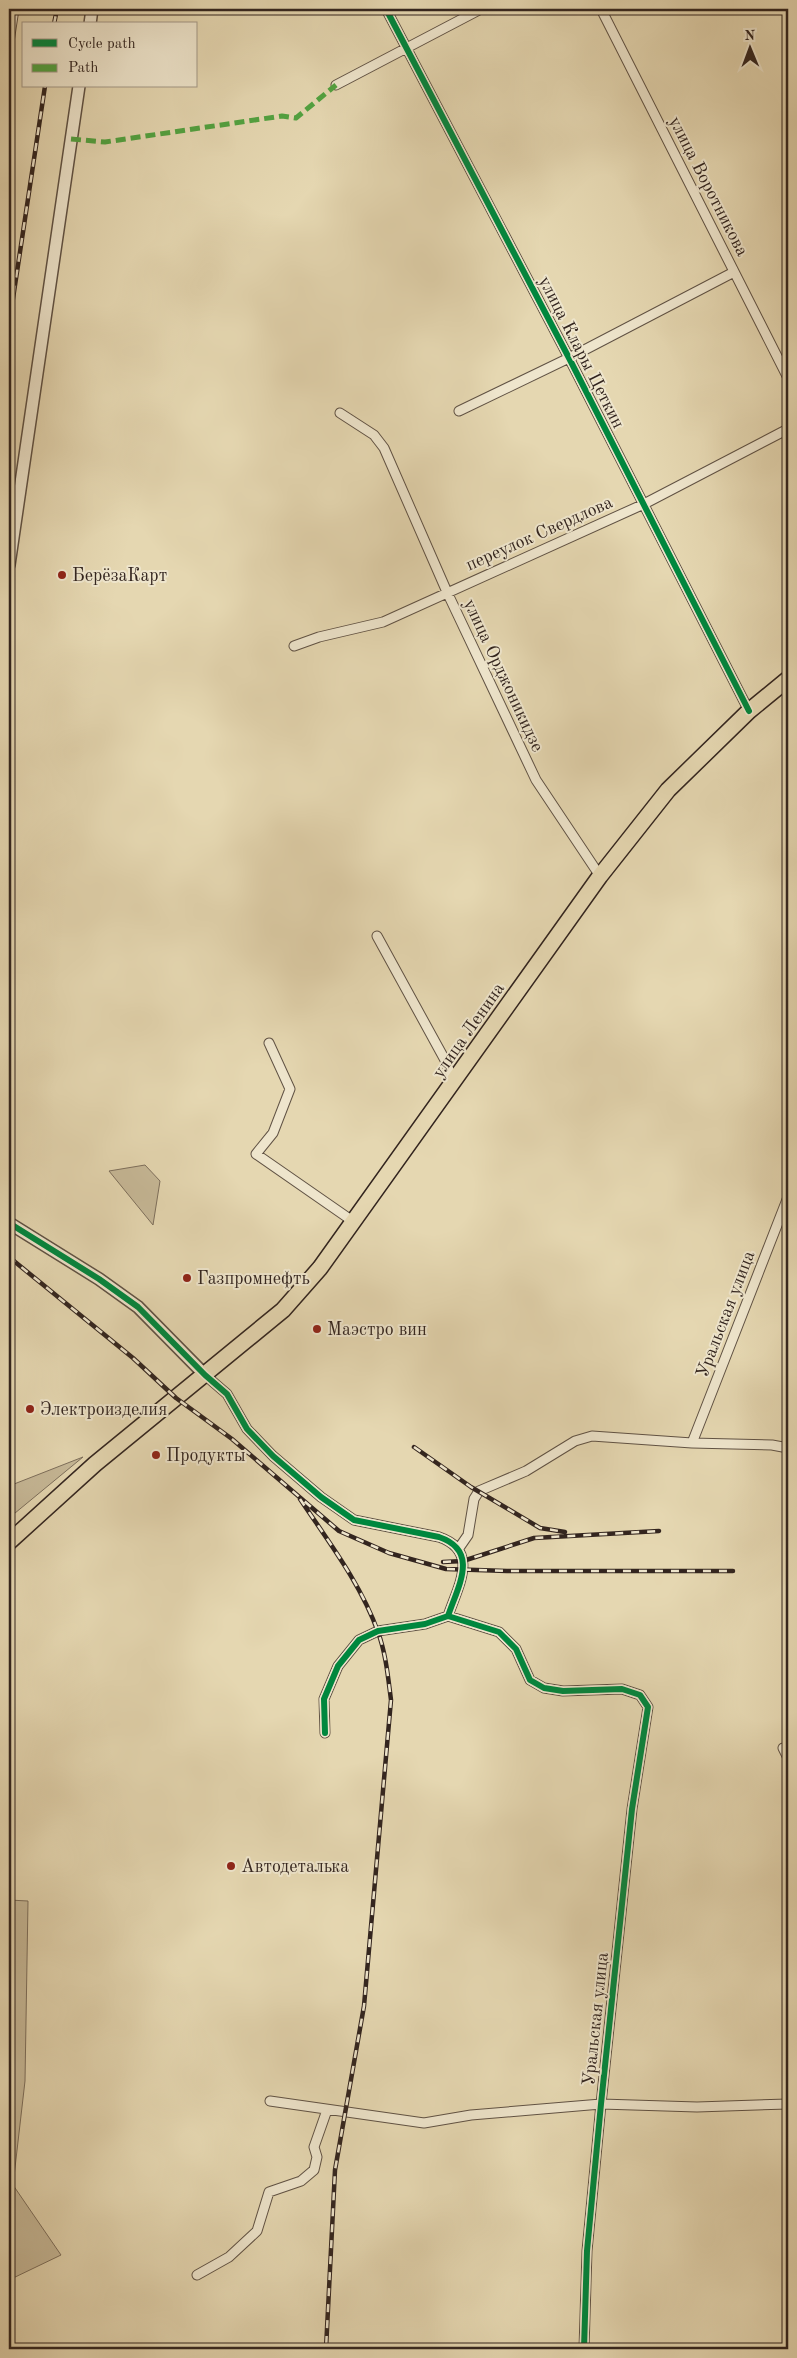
<svg xmlns="http://www.w3.org/2000/svg" width="797" height="2358" font-family="'Old Standard TT',serif">
<style>
.green{fill:#c7b998;stroke:#7d6f5c}
.lines{fill:none;stroke-linecap:round;stroke-linejoin:round}
.minor-casing{stroke:#605244;stroke-width:11}
.tertiary-casing{stroke:#605244;stroke-width:14}
.primary-casing{stroke:#33251f;stroke-width:18}
.minor{stroke:#eee5cc;stroke-width:9}
.tertiary{stroke:#eee5cc;stroke-width:11}
.primary{stroke:#e5d7b1;stroke-width:15}
.rail-casing{stroke:#33251f;stroke-width:4.5}
.rail{stroke:#eee5cc;stroke-width:2.5;stroke-dasharray:8;stroke-linecap:butt}
.quiet{stroke:#52a341;stroke-width:5;stroke-dasharray:10 5;stroke-linecap:butt}
.cycleway-casing{stroke:#eee5cc;stroke-width:9}
.cycleway{stroke:#00873e;stroke-width:6}
.poi-dot{fill:#8f2418;stroke:#eee5cc;stroke-width:2}
.labels{text-anchor:middle;stroke-width:4;stroke-linejoin:round;paint-order:stroke}
.street-label{font-size:18px;fill:#33251f;stroke:#eee5cc}
.poi-label{font-size:18px;fill:#33251f;stroke:#eee5cc;text-anchor:start}
</style>
<rect width="100%" height="100%" fill="#e5d7b1"/>
<filter id="stains"><feTurbulence type="fractalNoise" baseFrequency=".004" numOctaves="4"/><feColorMatrix values="0 0 0 0 .2 0 0 0 0 .09 0 0 0 0 .02 0 0 0 .5 -.17"/></filter>
<radialGradient id="worn" r=".72"><stop offset=".6" stop-color="#630" stop-opacity="0"/><stop offset="1" stop-color="#630" stop-opacity=".3"/></radialGradient>
<!-- green -->
<path class="green" d="M145 1165 160 1181 153 1225 109 1171Z
M83 1457 9 1518V1486Z
M9 1900 28 1901 25 2081 13 2185 61 2255 9 2280Z"/>
<g class="lines">
<!-- minor casing -->
<g class="minor-casing">
<path id="minor" d="M386 9 569 358 749 711
M601 9 788 378
M9 42 14 9
M336 85 481 9
M459 411 569 358 734 272
M340 413 374 435 384 448 447 592 536 780 600 876
M294 646 319 637 383 622 644 504 788 429
M377 936 445 1060 454 1082
M269 1043 290 1089 273 1133 256 1154 354 1222
M205 1375 227 1394 247 1429 273 1456 321 1497 354 1520 439 1537C480 1551 458 1586 448 1616
M692 1443 788 1197
M459 1548 468 1535 474 1499 479 1491 526 1471 575 1441 592 1436 692 1443 772 1445 788 1448
M325 1733 324 1699 338 1666 359 1640 378 1631 425 1624 448 1616 499 1632 516 1649 530 1680 544 1688 563 1691 622 1689 640 1695 648 1707 632 1809 601 2104 587 2251 584 2349
M783 1748 788 1758
M270 2101 424 2123 471 2115 601 2104 697 2107 788 2104
M197 2275 229 2257 257 2231 269 2192 301 2181 314 2170 317 2157 314 2147 327 2110"/>
</g>
<!-- tertiary casing -->
<g class="tertiary-casing">
<path id="tertiary" d="M90 24 92 9
M9 565 79 86
M9 1223 99 1279 138 1307 205 1375"/>
</g>
<!-- primary casing -->
<g class="primary-casing">
<path id="primary" d="M9 1542 95 1464 283 1310 320 1268 600 876 668 790 749 711 788 679"/>
</g>
<!-- minor -->
<use href="#minor" class="minor"/>
<!-- tertiary -->
<use href="#tertiary" class="tertiary"/>
<!-- primary -->
<use href="#primary" class="primary"/>
<!-- rail casing -->
<g class="rail-casing">
<path id="rail" d="M54 24 57 9
M9 325 45 86
M9 1257 133 1358 176 1398 232 1439 339 1531 389 1553 446 1569 507 1571H733
M414 1447 471 1487 540 1528 565 1532
M300 1499C328 1541 361 1584 378 1632 386 1654 388 1677 391 1700L364 2006 335 2170 326 2349
M443 1562 463 1561 534 1538 659 1531"/>
</g>
<!-- rail -->
<use href="#rail" class="rail"/>
<!-- quiet -->
<path class="quiet" d="M71 139 105 142 282 116 296 118 336 85"/>
<!-- cycleway casing -->
<g class="cycleway-casing">
<path id="cycleway" d="M386 9 569 358 749 711
M9 1223 99 1279 138 1307 205 1375 227 1394 247 1429 273 1456 321 1497 354 1520 439 1537C480 1551 458 1586 448 1616
M325 1733 324 1699 338 1666 359 1640 378 1631 425 1624 448 1616 499 1632 516 1649 530 1680 544 1688 563 1691 622 1689 640 1695 648 1707 632 1809 601 2104 587 2251 584 2349"/>
</g>
<!-- cycleway -->
<use href="#cycleway" class="cycleway"/>
</g>
<!-- markers -->
<g class="poi-dot">
<circle cx="62" cy="575" r="5"/>
<circle cx="187" cy="1278" r="5"/>
<circle cx="317" cy="1329" r="5"/>
<circle cx="30" cy="1409" r="5"/>
<circle cx="156" cy="1455" r="5"/>
<circle cx="231" cy="1866" r="5"/>
</g>
<g class="labels">
<!-- street labels -->
<g class="street-label">
<text transform="translate(709 186) rotate(63)" y="6">улица Воротникова</text>
<text transform="translate(582 352) rotate(63)" y="6">улица Клары Цеткин</text>
<text transform="translate(539 533) rotate(-24)" y="6">переулок Свердлова</text>
<text transform="translate(504 675) rotate(65)" y="6">улица Орджоникидзе</text>
<text transform="translate(468 1030) rotate(-55)" y="6">улица Ленина</text>
<text transform="translate(725 1314) rotate(-69)" y="6">Уральская улица</text>
<text transform="translate(595 2019) rotate(-84)" y="6">Уральская улица</text>
</g>
<!-- poi labels -->
<g class="poi-label">
<text x="72" y="581">БерёзаКарт</text>
<text x="197" y="1284">Газпромнефть</text>
<text x="327" y="1335">Маэстро вин</text>
<text x="40" y="1415">Электроизделия</text>
<text x="166" y="1461">Продукты</text>
<text x="241" y="1872">Автодеталька</text>
</g>
</g>
<!-- margin -->
<rect width="797" height="2358" fill="none" stroke="#e5d7b1" stroke-width="30"/>
<rect x="10" y="10" width="777" height="2338" fill="none" stroke="#33251f" stroke-width="2.5"/>
<rect x="15" y="15" width="767" height="2328" fill="none" stroke="#33251f"/>
<!-- legend -->
<rect x="22" y="22" width="175" height="65" fill="#eee5cc" stroke="#a39887"/>
<rect x="32" y="39" width="25" height="8" fill="#00873e" stroke="#a39887"/>
<text x="68" y="48" font-size="15" fill="#33251f">Cycle path</text>
<rect x="32" y="64" width="25" height="8" fill="#52a341" stroke="#a39887"/>
<text x="68" y="72" font-size="15" fill="#33251f">Path</text>
<!-- north arrow -->
<g transform="translate(750 48) rotate(359)" stroke="#eee5cc" stroke-width="4" paint-order="stroke">
<path d="M0-4L9 19L0 12L-9 19Z" fill="#33251f"/>
<text y="-8" font-size="14" font-weight="bold" text-anchor="middle" fill="#33251f">N</text>
</g>
<rect width="100%" height="100%" filter="url(#stains)"/>
<rect width="100%" height="100%" fill="url(#worn)"/>
</svg>
